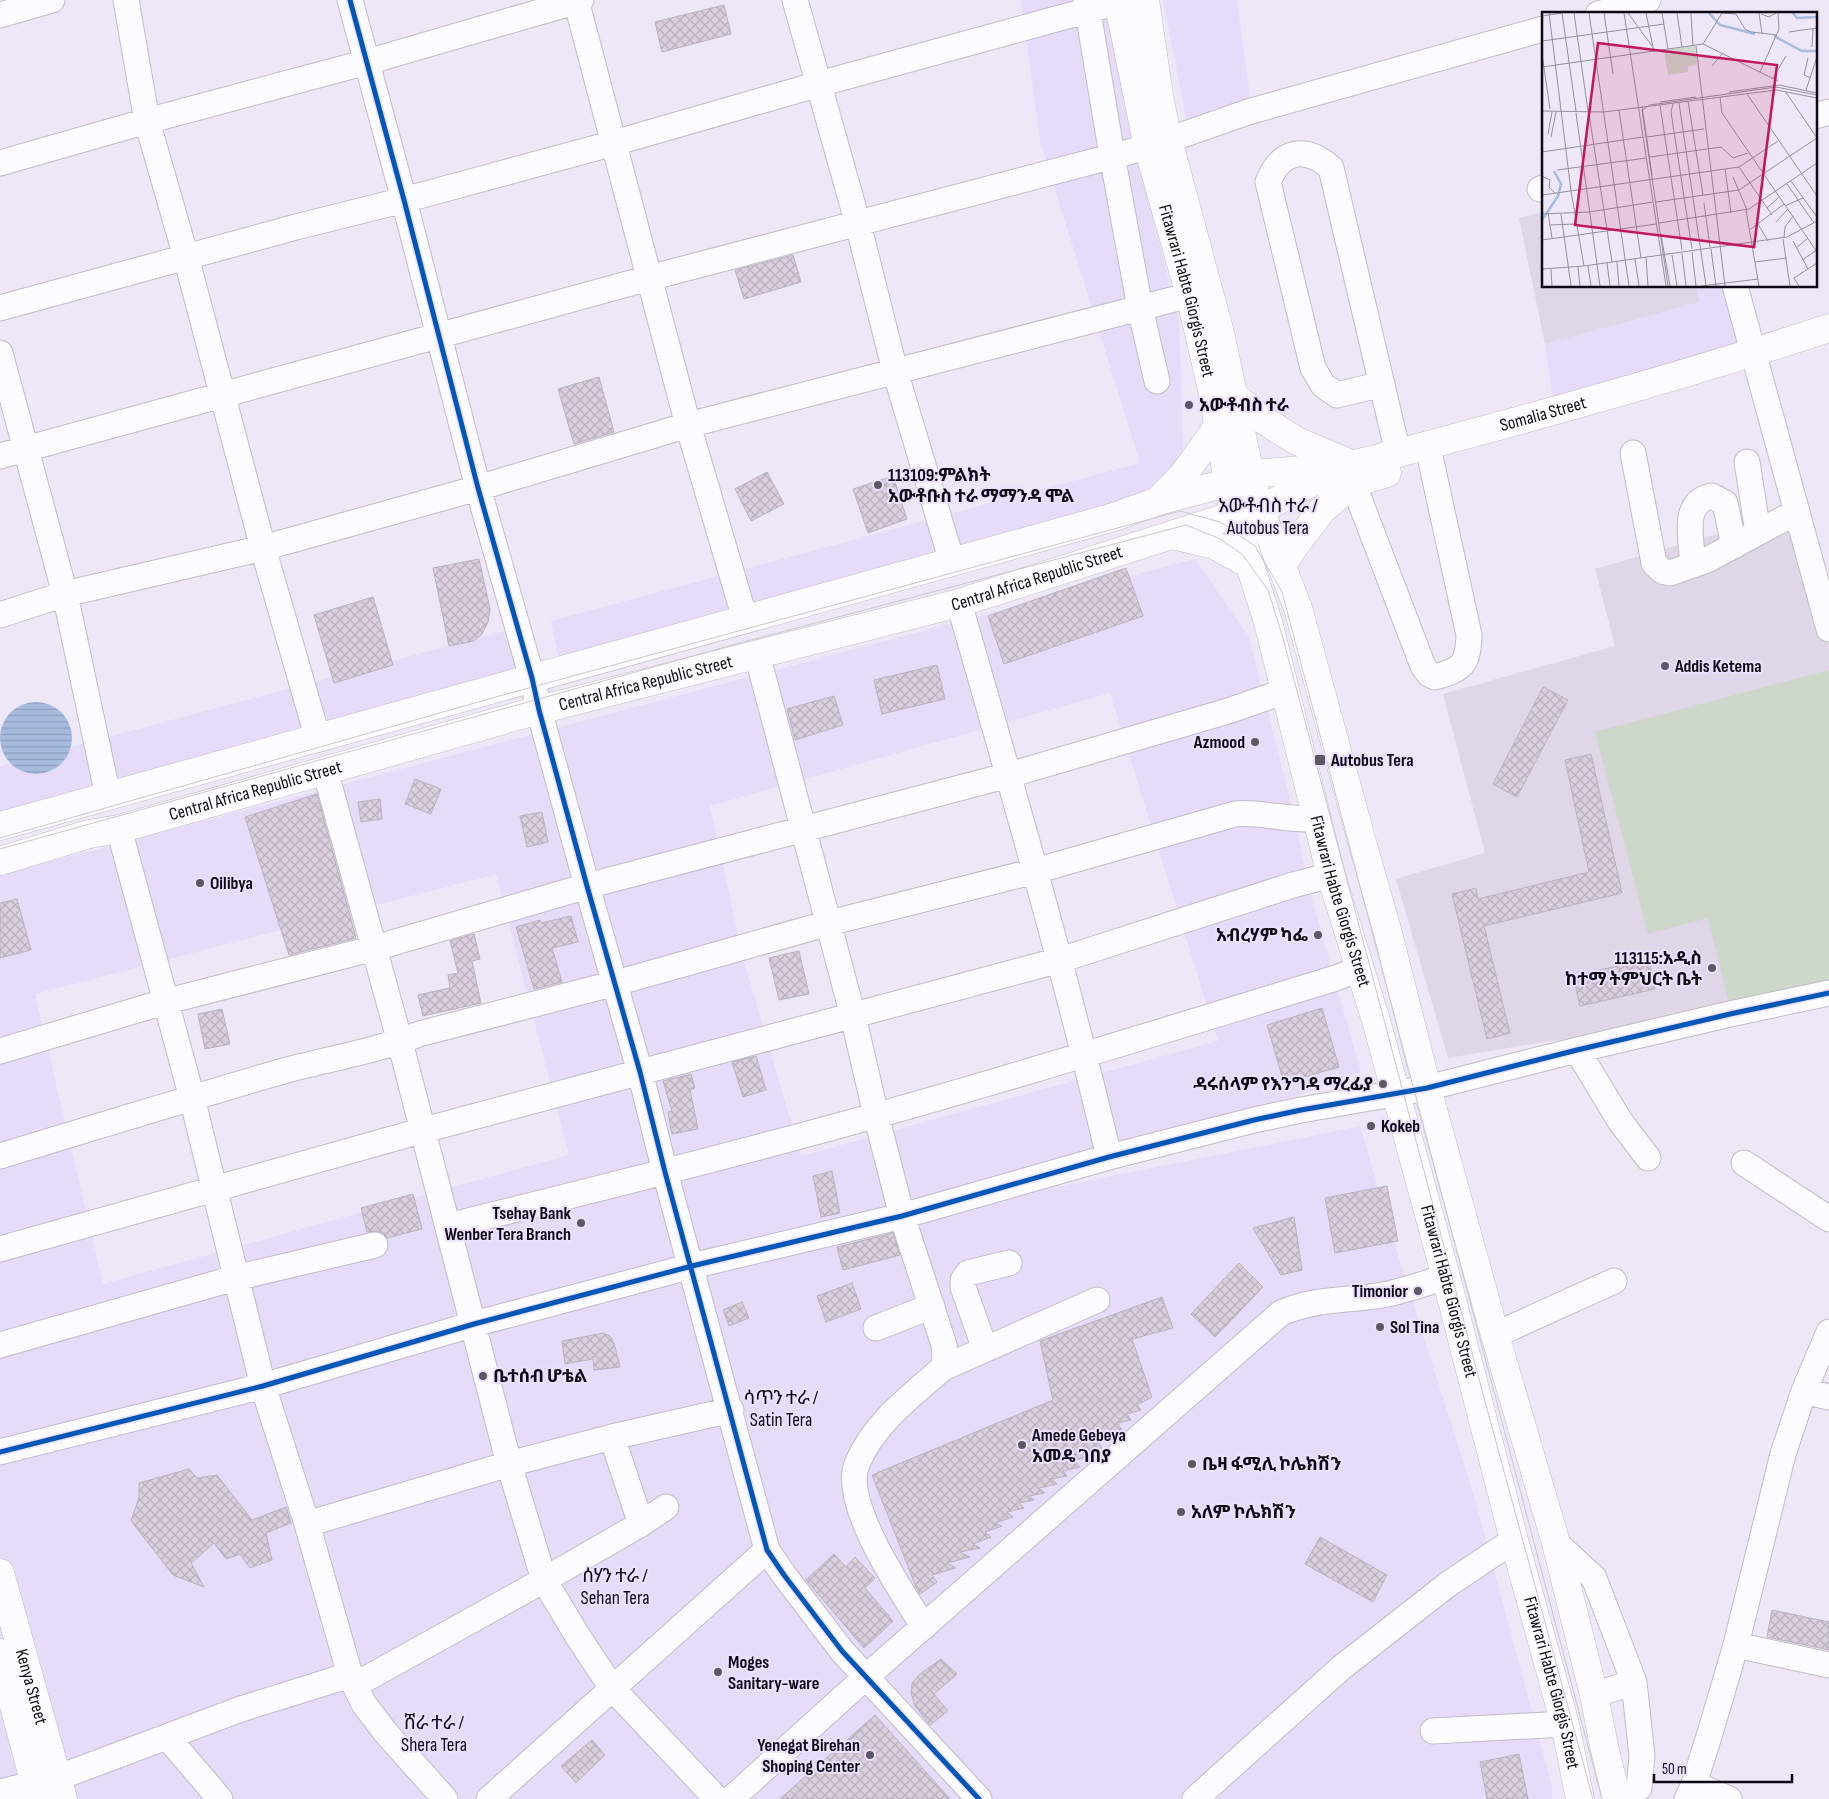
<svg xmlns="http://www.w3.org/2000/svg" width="1829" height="1799" font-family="'Sofia Sans Condensed','Noto Sans Ethiopic',sans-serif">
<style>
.built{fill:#e6dcf9;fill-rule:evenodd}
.education{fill:#dfd6e7}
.green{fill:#cdd7ca}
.water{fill:url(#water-rules)}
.building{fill:url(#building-cross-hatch);stroke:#b9b2bd}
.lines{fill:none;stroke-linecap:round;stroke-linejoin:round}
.minor-casing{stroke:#c0bcc9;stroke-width:27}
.major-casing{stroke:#c0bcc9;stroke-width:29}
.minor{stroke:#fcfbfe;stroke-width:25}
.major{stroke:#fcfbfe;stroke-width:28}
.tram{stroke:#cac8ce;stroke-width:1}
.cycleway-casing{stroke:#ece0ff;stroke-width:8}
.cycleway{stroke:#0057b8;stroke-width:5}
.poi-dot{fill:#5c5764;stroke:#ece0ff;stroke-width:2}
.labels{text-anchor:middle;stroke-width:4;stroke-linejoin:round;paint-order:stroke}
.street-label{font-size:18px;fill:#0e0a14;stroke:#ece0ff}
.poi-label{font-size:18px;font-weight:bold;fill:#0e0a14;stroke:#ece0ff;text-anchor:start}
.neighbourhood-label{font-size:19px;fill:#0e0a14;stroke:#ece0ff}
.inset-river{fill:none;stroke:#a6bbde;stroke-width:2.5}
.inset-road{fill:none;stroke:#948f9d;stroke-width:1}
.view{fill:#c2185b;fill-opacity:0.15;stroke:#c2185b;stroke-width:2.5}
.inset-edge{fill:none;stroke:#0e0a14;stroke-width:2.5}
</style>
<defs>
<pattern id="water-rules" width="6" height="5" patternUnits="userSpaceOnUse" patternTransform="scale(1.25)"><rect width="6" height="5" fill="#a6bbde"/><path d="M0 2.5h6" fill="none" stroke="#8e9fbe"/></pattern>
<pattern id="building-cross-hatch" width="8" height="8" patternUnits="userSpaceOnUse" patternTransform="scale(1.25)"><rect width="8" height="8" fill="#dacedd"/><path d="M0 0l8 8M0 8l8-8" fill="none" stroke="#bab0bd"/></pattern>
</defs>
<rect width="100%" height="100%" fill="#ede7f8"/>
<!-- built -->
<path class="built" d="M1021 0H1106L1138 157 1179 321 1184 483 559 660 551 621 1140 463 1040 141Z
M1163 0H1237L1252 112 1188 128Z
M1696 286H1732L1751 355 1555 413 1545 344 1700 302Z
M1195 559 1249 637 1293 811 1311 896 1361 1072 1330 1085 909 1217 1360 1126 1401 1265 1474 1496 1552 1786V1799H49L0 1614V875ZM1110 693 1218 1041 801 1156 743 958 710 806ZM496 874 569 1155 103 1284 35 994Z
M504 631 519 676 0 820V766Z
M0 1620 41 1781 0 1791Z"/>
<!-- education -->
<path class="education" d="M1543 212V286H1696L1700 302 1545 344 1519 218Z
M1795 512 1829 637V990L1731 1011 1448 1058 1396 879 1485 853 1443 694 1615 646 1595 569Z"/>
<!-- green -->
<path class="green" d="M1829 670V990L1731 1011 1708 918 1648 934 1595 732Z"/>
<!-- water -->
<path class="water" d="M0 738a36 36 0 1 1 72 0a36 36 0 1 1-72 0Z"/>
<!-- building -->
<path class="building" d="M724 5 731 34 662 52 655 22Z
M793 255 801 282 744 299 735 270Z
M599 377 614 432 574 444 558 389Z
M767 472 784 504 751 521 735 489Z
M893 476 907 519 868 533 853 489Z
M479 559 490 609 488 622 482 634 474 641 449 646 433 568Z
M1126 568 1143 616 1004 664 988 616Z
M373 597 393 665 334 683 314 615Z
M937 665 945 699 882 714 874 680Z
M1543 687 1568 700 1517 797 1493 784Z
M834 696 843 725 795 740 787 709Z
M1591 754 1622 893 1484 926 1510 1033 1487 1039 1452 894 1476 888 1478 899 1589 872 1565 760Z
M415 779 441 789 431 814 405 804Z
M317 794 356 938 289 955 245 817Z
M380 799 382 819 361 822 358 802Z
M542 812 548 842 527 847 520 816Z
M17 899 31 950 0 958V903Z
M571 916 578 942 552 948 562 982 534 989 516 927 540 920 541 923Z
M474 934 480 959 472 961 481 1003 423 1016 418 995 450 988 448 975 458 973 450 941Z
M799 951 809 994 779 1000 769 958Z
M1649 959 1655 989 1580 1006 1573 976Z
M1322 1008 1339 1067 1284 1083 1267 1025Z
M222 1009 230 1044 205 1049 198 1014Z
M756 1056 766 1090 743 1097 732 1062Z
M691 1074 695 1088 690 1090 698 1129 672 1134 668 1112 672 1111 663 1081Z
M832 1171 840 1213 821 1217 813 1176Z
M1387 1186 1398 1241 1335 1253 1325 1198Z
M413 1194 422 1229 387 1238 379 1231 367 1232 361 1208Z
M1294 1217 1302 1270 1281 1275 1253 1228Z
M893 1233 900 1255 843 1270 837 1247Z
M1239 1263 1263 1287 1215 1337 1191 1314Z
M852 1283 861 1309 826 1322 817 1296Z
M1162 1297 1173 1328 1132 1339 1152 1397 1137 1405 1141 1410 1127 1414 1131 1420 1117 1423 1122 1430 1108 1433 1112 1439 1098 1442 1102 1448 1086 1451 1091 1457 1074 1460 1080 1467 1063 1471 1067 1476 1052 1479 1057 1484 1039 1488 1045 1493 1029 1496 1034 1500 1019 1503 1024 1508 1007 1512 1013 1517 995 1523 1002 1526 985 1532 991 1537 973 1544 980 1548 960 1552 970 1557 947 1563 956 1568 932 1575 937 1582 920 1594 916 1587 872 1475 1053 1400 1040 1341Z
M742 1302 749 1318 729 1326 723 1310Z
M603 1333 610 1336 614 1343 620 1367 594 1370 593 1359 565 1364 562 1341Z
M189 1469 197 1478 217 1475 252 1520 286 1507 291 1523 266 1533 272 1560 250 1568 240 1554 226 1559 214 1543 191 1563 204 1587 173 1575 131 1521 139 1497V1483Z
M1320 1537 1387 1575 1373 1602 1305 1564Z
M834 1554 846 1567 855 1557 875 1578 865 1588 893 1621 864 1648 806 1580Z
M1772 1610 1829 1622V1650L1767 1637Z
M941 1659 957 1674 934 1694 948 1711 930 1725 915 1706 911 1693 912 1683 920 1674Z
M875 1715 950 1799H780Z
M592 1740 605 1755 576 1783 561 1766Z
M1519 1754 1528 1799H1487L1480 1762Z"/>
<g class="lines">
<!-- minor casing -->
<g class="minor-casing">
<path id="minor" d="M126 0 147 121 186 257 263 548 318 739
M350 0 404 200 478 488 532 678 539 710 587 886 640 1072 665 1172 767 1550 784 1575 842 1651 979 1799
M576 0 688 425 745 619
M795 0 858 224 895 371 952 562
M1086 0 1112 155 1140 308 1157 381
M1598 14 1648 0
M0 15 52 0
M1815 116 1829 112
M0 163 147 121 367 62 581 0
M1540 189 1543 188
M1735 286 1829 629
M0 308 296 227 404 200 614 143 819 84 1118 2
M0 353 65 594 108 796
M1382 384 1337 395 1323 385 1313 368 1268 182C1281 149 1306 146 1331 168L1398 453
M1633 453 1654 563 1662 571 1670 573 1707 560 1796 512
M0 456 649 278 1148 147 1248 112 1543 29
M1747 462 1758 532
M1353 483 1423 666 1429 674 1435 677C1463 669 1468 665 1469 635L1431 461
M1693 565C1692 541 1680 502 1712 496L1725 503 1734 546
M959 603C1012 787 1065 971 1109 1157
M0 615 65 594 263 548 478 488 688 425 1190 295
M757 654 853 1016 876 1115 902 1216 944 1345 945 1357 943 1368C911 1396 873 1424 857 1464 841 1503 903 1594 924 1627
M325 770 400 1042 509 1464 544 1580 577 1635 612 1688 717 1799
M119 829 192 1098 263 1386 307 1524 350 1675 364 1704 386 1733 445 1799
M1577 1050 1620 1121 1648 1158
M0 1051 164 1002 375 948 587 886 1009 775 1228 711 1286 691
M0 1156C93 1128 186 1099 280 1072 326 1059 375 1052 419 1034L616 983 829 923 1035 871 1235 814C1263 811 1290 822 1318 818
M1744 1163 1829 1219
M448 1226C591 1191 733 1155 874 1116 1029 1073 1182 1025 1336 978L1361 968
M0 1249 424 1130 1060 960 1293 885 1331 875
M876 1328 932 1306
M1495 1335 1614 1281
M0 1345 235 1278 375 1245
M985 1349 963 1287V1280L968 1273 1009 1263
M943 1368 1097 1300
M1804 1391 1829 1397
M612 1437 641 1524
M0 1452 263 1386 474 1324 692 1266 902 1216 1109 1157 1254 1120 1301 1110 1427 1088 1577 1050 1730 1014 1829 993
M307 1524 509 1464 612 1437 731 1410
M1556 1543 1594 1578 1634 1682 1594 1695
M1736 1645 1829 1665
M355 1685 544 1580 641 1524 666 1507
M1433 1731 1565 1724
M168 1738 220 1799
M1694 1784 1729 1799
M0 1792 57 1778 241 1709 350 1675
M489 1799 767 1550
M731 1799 867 1676 1281 1313C1316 1298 1346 1301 1383 1295 1404 1291 1426 1283 1446 1277
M1195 1799 1341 1668 1447 1585 1514 1540
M1626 1799 1639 1788 1642 1756 1634 1682
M1687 1799 1694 1784 1710 1733 1736 1645 1783 1454 1804 1391 1829 1332"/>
</g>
<!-- major casing -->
<g class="major-casing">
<g id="major">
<path id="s1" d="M1118 0 1148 147 1190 295 1212 389 1234 515 1268 622 1331 875 1377 1024 1446 1277 1514 1540 1565 1724 1580 1799"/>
<path d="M1145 0 1159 96 1168 140 1220 333 1250 474 1260 510 1298 608 1362 842 1388 933 1427 1088 1495 1335 1556 1543 1594 1695 1604 1746 1617 1799"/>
<path d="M1233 395 1259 417 1295 440 1351 464"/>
<path d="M1158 501 1184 474 1217 428"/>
<path d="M1172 535 1214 545 1249 564"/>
<path d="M1282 566 1293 548 1322 510 1353 483 1387 473"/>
<path id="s2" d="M0 826 1114 517 1158 501 1227 483 1250 474 1340 467 1368 461C1523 420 1677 378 1829 328"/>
<path id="s3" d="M0 861 89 834 119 829 539 710 959 603 1234 515 1260 510 1333 471"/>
<path id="s4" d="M0 1573 63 1799"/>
<path d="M0 1653 39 1799"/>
</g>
</g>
<!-- minor -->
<use href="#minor" class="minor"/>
<!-- major -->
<use href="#major" class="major"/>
<!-- tram -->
<path class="tram" d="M0 838 503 695 1180 511 1220 522 1255 546 1282 592 1602 1799
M0 849 736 644 1186 525 1218 538 1242 554 1268 590 1283 638 1483 1394 1593 1799"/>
<!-- cycleway casing -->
<g class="cycleway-casing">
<path id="cycleway" d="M350 0 404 200 478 488 532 678 539 710 587 886 640 1072 665 1172 767 1550 784 1575 842 1651 979 1799
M0 1452 263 1386 474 1324 692 1266 902 1216 1109 1157 1254 1120 1301 1110 1427 1088 1577 1050 1730 1014 1829 993"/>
</g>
<!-- cycleway -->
<use href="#cycleway" class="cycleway"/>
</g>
<!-- markers -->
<g class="poi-dot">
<circle cx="1189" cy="405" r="5"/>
<circle cx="878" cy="485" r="5"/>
<circle cx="1665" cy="666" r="5"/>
<circle cx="1255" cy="742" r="5"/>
<rect x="1314" y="754" width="12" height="12" rx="2.5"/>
<circle cx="200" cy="883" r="5"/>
<circle cx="1318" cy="935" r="5"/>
<circle cx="1712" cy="968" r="5"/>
<circle cx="1383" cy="1084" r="5"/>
<circle cx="1371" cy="1126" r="5"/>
<circle cx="581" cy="1223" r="5"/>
<circle cx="1418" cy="1291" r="5"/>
<circle cx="1380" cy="1327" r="5"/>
<circle cx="483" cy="1376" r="5"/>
<circle cx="1022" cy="1445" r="5"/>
<circle cx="1192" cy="1464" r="5"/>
<circle cx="1181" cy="1512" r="5"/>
<circle cx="718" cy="1672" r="5"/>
<circle cx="870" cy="1755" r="5"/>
</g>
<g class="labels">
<!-- street labels -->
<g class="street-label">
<text dy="6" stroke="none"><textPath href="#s1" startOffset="299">Fitawrari Habte Giorgis Street</textPath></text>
<text dy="6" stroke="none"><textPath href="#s2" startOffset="1599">Somalia Street</textPath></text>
<text dy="6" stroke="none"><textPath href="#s3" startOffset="1075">Central Africa Republic Street</textPath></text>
<text dy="6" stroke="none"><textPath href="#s3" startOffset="670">Central Africa Republic Street</textPath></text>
<text dy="6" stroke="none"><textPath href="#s3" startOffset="265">Central Africa Republic Street</textPath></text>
<text dy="6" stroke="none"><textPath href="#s1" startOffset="929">Fitawrari Habte Giorgis Street</textPath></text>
<text dy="6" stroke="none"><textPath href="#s1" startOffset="1334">Fitawrari Habte Giorgis Street</textPath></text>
<text dy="6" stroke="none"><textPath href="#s1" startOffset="1739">Fitawrari Habte Giorgis Street</textPath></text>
<text dy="6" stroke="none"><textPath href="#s4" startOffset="118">Kenya Street</textPath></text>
</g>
<!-- poi labels -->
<g class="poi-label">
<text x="1199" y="411">አውቶብስ ተራ</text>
<text x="888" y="481">113109:ምልክት<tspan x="888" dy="21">አውቶቡስ ተራ ማማንዳ ሞል</tspan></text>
<text x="1675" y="672">Addis Ketema</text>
<text x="1245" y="748" text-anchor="end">Azmood</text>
<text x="1331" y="766">Autobus Tera</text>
<text x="210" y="889">Oilibya</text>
<text x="1308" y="941" text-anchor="end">አብረሃም ካፌ</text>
<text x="1702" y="964" text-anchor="end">113115:አዲስ<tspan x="1702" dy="21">ከተማ ትምህርት ቤት</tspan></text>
<text x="1373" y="1090" text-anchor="end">ዳሩሰላም የእንግዳ ማረፊያ</text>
<text x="1381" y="1132">Kokeb</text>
<text x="571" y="1219" text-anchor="end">Tsehay Bank<tspan x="571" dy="21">Wenber Tera Branch</tspan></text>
<text x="1408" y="1297" text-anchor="end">Timonior</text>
<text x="1390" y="1333">Sol Tina</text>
<text x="493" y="1382">ቤተሰብ ሆቴል</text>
<text x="1032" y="1441">Amede Gebeya<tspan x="1032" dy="21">አመዴ ገበያ</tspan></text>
<text x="1202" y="1470">ቤዛ ፋሚሊ ኮሌክሽን</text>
<text x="1191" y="1518">አለም ኮሌክሽን</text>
<text x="728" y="1668">Moges<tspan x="728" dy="21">Sanitary-ware</tspan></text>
<text x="860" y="1751" text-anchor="end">Yenegat Birehan<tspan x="860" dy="21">Shoping Center</tspan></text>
</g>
<!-- neighbourhood labels -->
<g class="neighbourhood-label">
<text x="1268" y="512">አውቶብስ ተራ /<tspan x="1268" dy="22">Autobus Tera</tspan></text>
<text x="781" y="1404">ሳጥን ተራ /<tspan x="781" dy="22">Satin Tera</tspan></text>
<text x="615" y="1582">ሰሃን ተራ /<tspan x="615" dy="22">Sehan Tera</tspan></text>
<text x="434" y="1729">ሸራ ተራ /<tspan x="434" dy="22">Shera Tera</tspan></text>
</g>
</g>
<!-- overview -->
<g transform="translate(1542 12)">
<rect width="275" height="275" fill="#ede7f8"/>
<path d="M153 34 155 53 146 54V60L126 63 122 38Z" fill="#cdd7ca"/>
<path class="inset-river" d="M167 1 178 13 213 22M251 1 255 6 275 5M232 24 260 39H275M0 208 16 184 19 172 12 159"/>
<path class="inset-road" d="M7 1 29 179 42 254M20 1 34 99M32 1 46 99M47 1 87 274M62 1 71 62M82 1 124 274M86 1 110 34M104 1 112 40M120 1 126 37M135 1 140 35M149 1 151 34M180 1 194 2 203 17 209 20 235 23M217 1 220 21M219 2 227 5 234 1M0 4 20 1M247 20 275 16M0 29 122 12M161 32 180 1M154 34 183 274M270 35 271 16M0 42 8 97M266 46 262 63 269 66M170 54 180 42M0 55 161 32 236 69M218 60 237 17 236 1M231 66 244 44M264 78 275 45M243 79 275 126M187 80 237 73 275 81M205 82 275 184M178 85 180 101 275 240M146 89 161 183M118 90 154 85M137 91 164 274M131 92 129 100 150 237M118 93 140 238M100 94 110 163M77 98 99 246M0 99 62 100 234 78 275 86M34 101 58 274M47 102 70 250M6 122 10 100M9 125 14 100M105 125 162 117M0 140 101 125M108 145 179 135 191 146 206 141M197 155 230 203M183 157 189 201M15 158 104 146M0 164 8 168 7 175 13 181M191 165 205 198M249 169 275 205M245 172 272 211M0 183 197 155 236 129M114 190 197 178 275 126M162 191 168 235M243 194 261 186M225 196 237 185M204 198 217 274M6 201 10 226M0 202 47 200 111 190M19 202 29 274M234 210 245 198M117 211 207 197 275 151M216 212 226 229M7 213 35 212M209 217 242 192M119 223 128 274M242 225 243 215 251 204M241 227 248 274M0 228 114 212M251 229 266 257M254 236 266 226M169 237 174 274M150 240 154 274M140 241 144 274M130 243 135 274M104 245 106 274M93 247 97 274M260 248 275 238M75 250 77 274M213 250 245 246M65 251 68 274M46 254 49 274M36 255 38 274M0 257 42 254 245 225 275 209M9 257 10 274M126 274 100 98 108 93 234 75 275 83M160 274 216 267M257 274 252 266 275 251"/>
<path class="view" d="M56 31 235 53 212 235 33 213Z"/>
<rect width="275" height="275" class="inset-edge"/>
</g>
<!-- scale -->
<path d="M1654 1774v8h138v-8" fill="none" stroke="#0e0a14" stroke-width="2.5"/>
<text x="1662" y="1774" font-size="15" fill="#0e0a14" stroke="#ece0ff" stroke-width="4" paint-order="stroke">50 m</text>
</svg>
